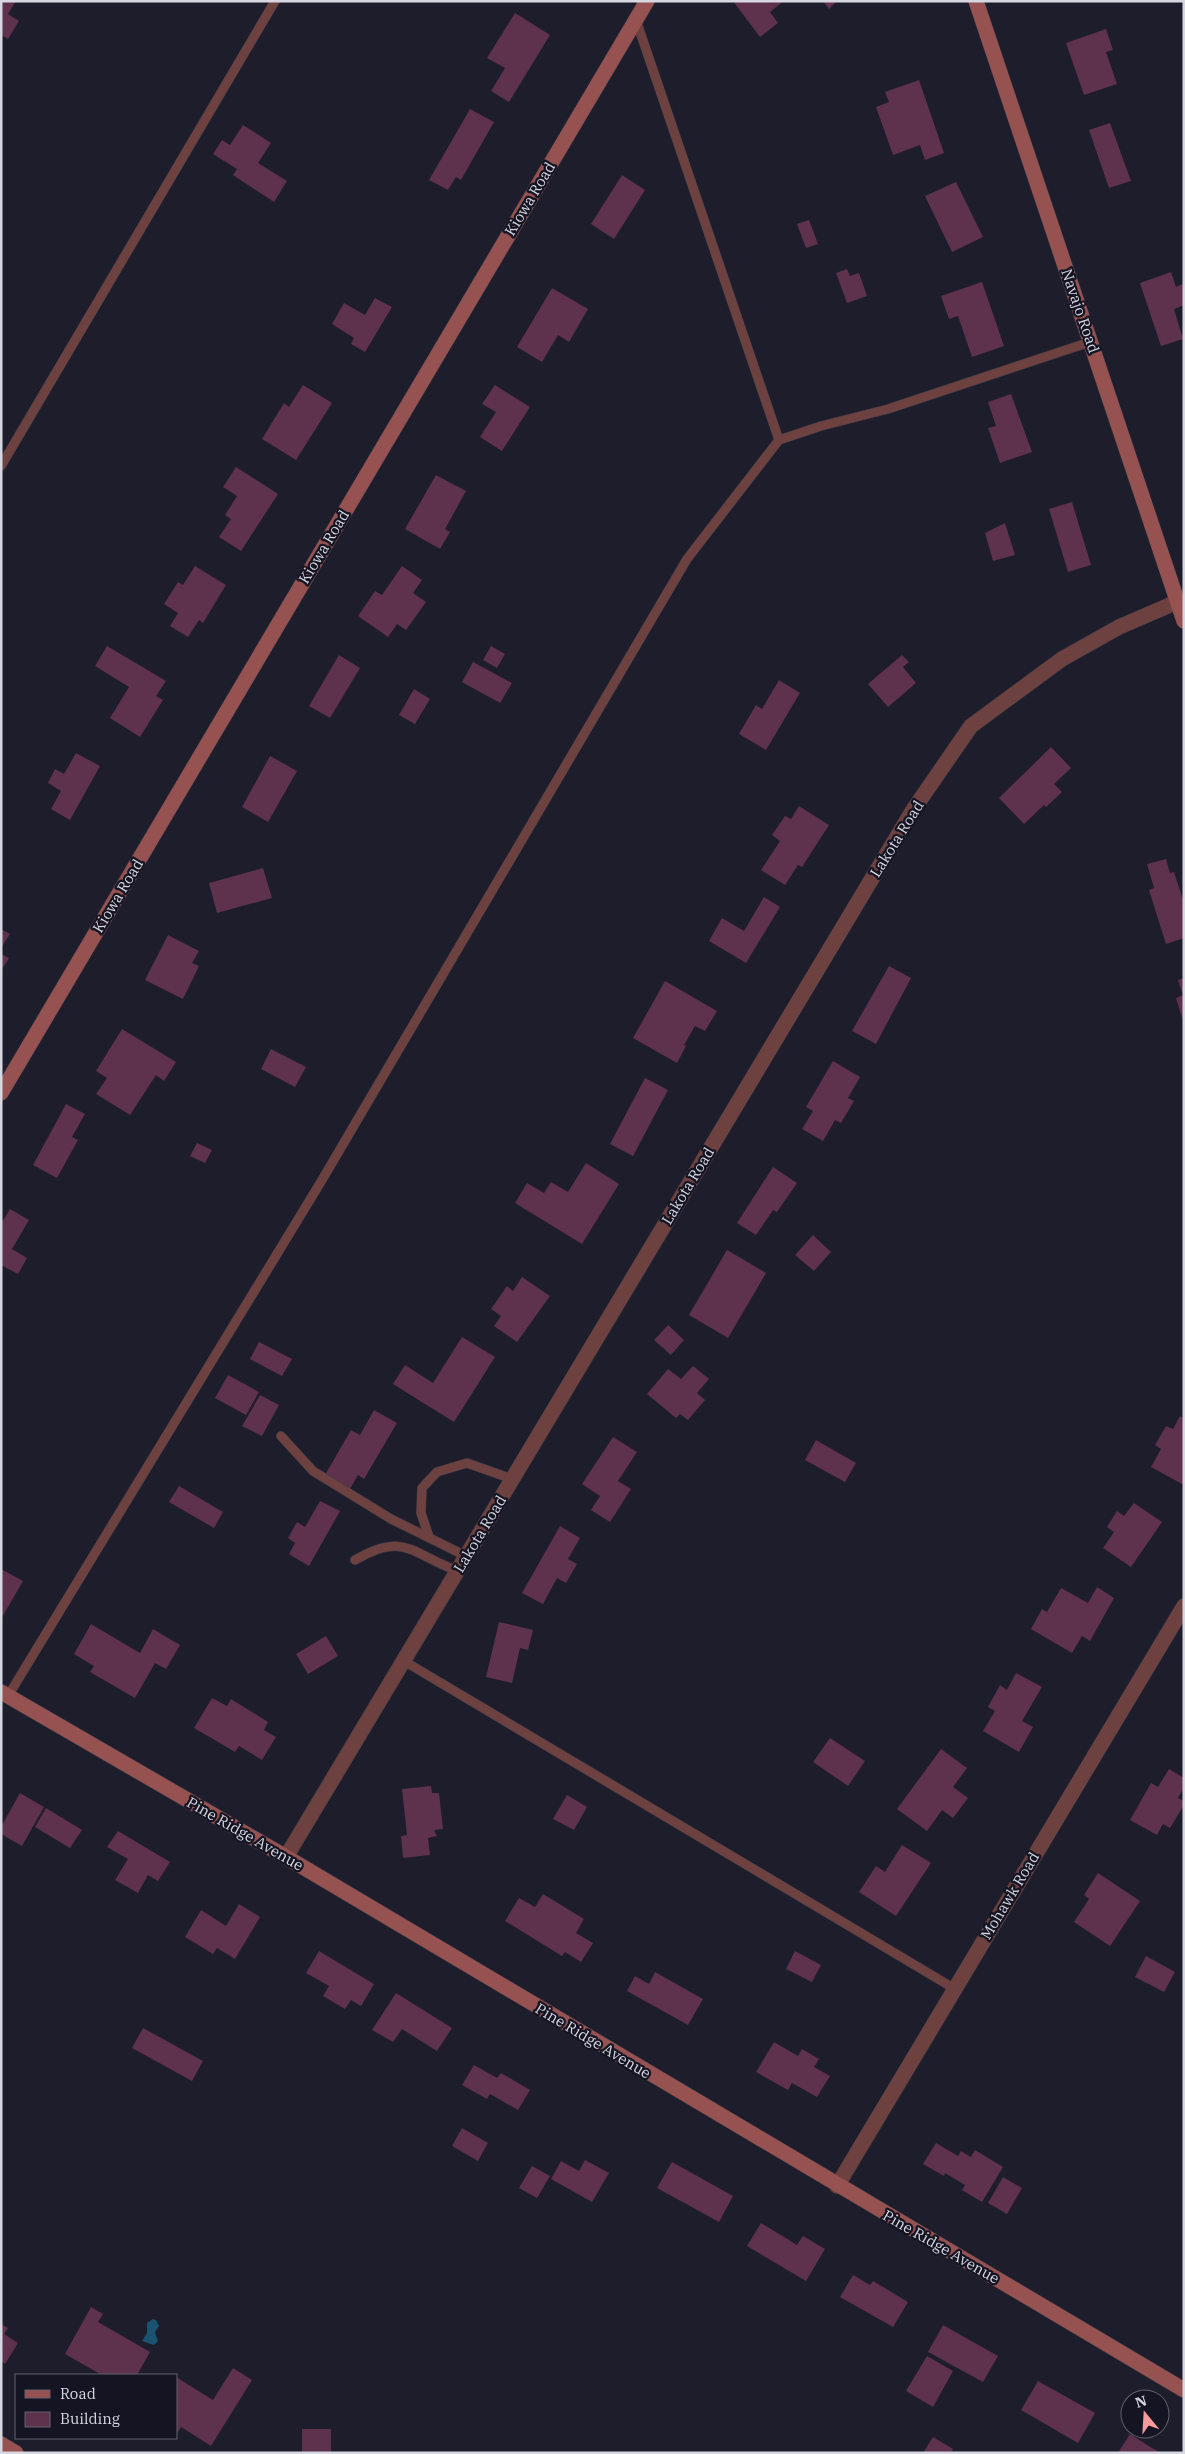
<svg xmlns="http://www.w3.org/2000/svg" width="1185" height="2454" font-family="'IBM Plex Serif',serif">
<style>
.water{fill:#195370}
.building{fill:#5e314c}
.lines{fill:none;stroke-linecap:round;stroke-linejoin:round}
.lane-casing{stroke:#383744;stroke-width:10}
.street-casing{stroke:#383744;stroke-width:16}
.secondary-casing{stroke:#383744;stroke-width:16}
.lane{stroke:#6c413f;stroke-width:9}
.street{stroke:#6c413f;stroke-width:15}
.secondary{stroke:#965250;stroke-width:15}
.labels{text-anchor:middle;stroke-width:4.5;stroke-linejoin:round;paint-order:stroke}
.street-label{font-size:15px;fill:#d7d7e1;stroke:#151422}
</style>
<rect width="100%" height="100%" fill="#1e1d2b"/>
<!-- water -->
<path class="water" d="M153 2319 156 2320 159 2326 155 2332 158 2341 154 2345 142 2341 147 2333V2323Z"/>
<!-- building -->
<path class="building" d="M1 1H16L8 14 19 21 8 39 1 35Z
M733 1H784L770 12 778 23 760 37Z
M823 1H837L829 9Z
M515 13 550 35 509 102 491 91 505 68 487 58Z
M1106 29 1113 50 1106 52 1117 84 1084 95 1066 43Z
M919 80 944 153 925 160 920 145 893 155 876 107 889 102 885 92Z
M470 109 494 122 461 180 456 177 448 190 429 180Z
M1110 123 1131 181 1109 188 1089 130Z
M243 125 271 143 258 163 287 181 274 202 233 175 237 169 213 154 222 140 230 145Z
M622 175 645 190 614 239 591 224Z
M956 182 983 237 952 252 925 196Z
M809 220 818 244 806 248 797 224Z
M847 269 850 276 859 273 867 296 847 303 836 273Z
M1171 272 1176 287 1182 284 1184 289V305L1174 309 1183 339 1161 346 1140 283Z
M982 282 1004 346 972 357 958 316 949 319 941 296Z
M552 288 588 309 569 342 558 335 542 362 517 347Z
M375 298 392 307 365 352 351 344 354 338 332 324 344 303 365 315Z
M303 385 332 403 296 460 262 439 284 403 289 407Z
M495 385 530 407 502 451 480 437 496 412 482 404Z
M1011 394 1032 452 1000 463 988 428 996 426 988 402Z
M236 467 278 494 241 551 219 537 231 519 225 515 237 496 223 487Z
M436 475 466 491 445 529 450 532 440 549 405 529Z
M1072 502 1091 565 1068 572 1049 509Z
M1005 523 1015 555 993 561 985 533Z
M195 566 226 585 203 623 199 620 188 637 170 626 178 613 164 604 178 582 183 585Z
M402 566 422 580 413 593 426 602 406 630 397 624 388 637 358 616 375 591 382 595Z
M107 646 166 681 156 696 163 700 140 737 110 718 129 687 95 666Z
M491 646 505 654 497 668 483 660Z
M339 655 360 668 330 718 309 706Z
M902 655 909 662 903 667 916 683 888 707 868 684Z
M473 662 512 683 500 703 462 682Z
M779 680 800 693 766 750 739 734 756 705 762 709Z
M414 689 430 699 415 724 399 715Z
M1051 747 1071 768 1054 784 1062 792 1046 807 1044 805 1024 824 999 798Z
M76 753 100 766 70 820 51 809 61 791 48 783 55 769 64 774Z
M270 756 297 771 268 822 242 807Z
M799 806 829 825 802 867 798 865 785 885 761 870 780 841 772 835 785 816 791 819Z
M1166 859 1170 873 1174 872 1184 903V938L1166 944 1149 890 1154 888 1147 864Z
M263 868 272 898 217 913 209 883Z
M764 897 780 907 746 963 709 941 722 918 744 931Z
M1 929 10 934 1 948Z
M168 935 199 951 192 963 199 966 183 999 145 980Z
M1 954 9 958 1 971Z
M889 966 911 978 876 1044 852 1031Z
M1184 978V1021H1183L1176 998 1183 995 1178 980Z
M665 981 717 1011 705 1031 695 1026 684 1045 686 1046 677 1063 633 1038Z
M122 1029 176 1062 164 1081 156 1075 130 1115 96 1094 107 1078 96 1071Z
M271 1049 306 1067 295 1087 261 1069Z
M833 1061 860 1077 848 1098 854 1101 841 1123 835 1120 823 1141 802 1129 813 1111 806 1107Z
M645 1078 668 1090 633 1156 610 1144Z
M66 1104 85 1114 72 1137 78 1140 57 1178 33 1165Z
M197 1143 212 1150 205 1163 190 1156Z
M586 1163 619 1184 582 1244 515 1203 527 1183 544 1193 551 1182 568 1192Z
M773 1167 797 1183 777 1212 773 1210 756 1235 737 1223Z
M10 1209 29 1220 12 1249 27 1258 18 1274 1 1265V1224Z
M813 1235 831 1252 814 1271 795 1255Z
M727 1250 766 1273 728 1338 689 1315Z
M522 1277 550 1296 517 1342 494 1326 501 1316 491 1309 507 1286 513 1291Z
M668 1325 684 1340 671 1355 654 1340Z
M462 1337 495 1357 454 1422 393 1384 405 1365 433 1383Z
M259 1342 292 1359 282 1376 250 1359Z
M693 1366 709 1379 697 1393 705 1400 688 1420 680 1414 676 1418 647 1394 668 1369 681 1379Z
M228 1375 259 1392 246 1415 215 1398Z
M260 1395 279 1405 262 1436 242 1426Z
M374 1410 397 1423 364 1479 358 1475 350 1489 325 1475 351 1430 360 1435Z
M1180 1416 1184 1419V1485L1151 1467 1161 1449 1155 1445 1166 1426 1173 1429Z
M613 1437 637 1452 618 1481 631 1489 610 1522 591 1510 600 1496 582 1484Z
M816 1440 856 1463 845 1482 805 1460Z
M179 1486 223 1512 214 1528 169 1502Z
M320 1501 340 1511 309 1566 289 1554 295 1543 288 1538 297 1522 305 1527Z
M1134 1503 1162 1522 1131 1567 1103 1548 1114 1532 1107 1527 1117 1511 1124 1516Z
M560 1526 580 1538 568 1559 577 1564 566 1583 557 1578 543 1604 522 1593Z
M1 1569 23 1581 1 1619Z
M1097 1587 1114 1598 1090 1641 1082 1636 1072 1653 1031 1629 1042 1609 1047 1612 1061 1588 1088 1603Z
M499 1622 533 1630 528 1650 520 1648 512 1683 486 1677Z
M91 1624 140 1653 153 1629 180 1645 166 1669 155 1663 135 1698 90 1672 94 1666 74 1654Z
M326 1636 338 1656 308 1674 296 1654Z
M1016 1673 1042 1687 1022 1721 1033 1727 1019 1752 983 1731 995 1711 988 1707 1000 1685 1007 1690Z
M212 1698 227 1706 231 1699 268 1722 264 1730 276 1737 262 1760 239 1746 235 1752 194 1728Z
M830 1738 865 1761 848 1786 813 1762Z
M941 1749 967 1768 953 1787 968 1798 953 1818 942 1810 927 1831 897 1809Z
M1169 1769 1184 1778V1787L1178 1798 1184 1801V1805L1170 1828 1163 1824 1157 1835 1130 1820 1151 1783 1158 1787Z
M431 1786 432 1793H439L443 1829 434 1830 437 1836 428 1838 430 1855 403 1858 401 1836 407 1835 402 1789Z
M20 1793 44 1807 22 1846 1 1834V1827Z
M567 1795 587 1807 574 1830 553 1819Z
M46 1808 82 1830 70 1848 35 1827Z
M118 1831 170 1862 158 1881 148 1875 138 1893 115 1880 128 1859 107 1847Z
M902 1845 931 1863 896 1916 859 1892 876 1866 885 1872Z
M1098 1873 1140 1901 1110 1946 1074 1922 1089 1899 1084 1895Z
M543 1894 584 1919 576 1933 593 1943 581 1962 565 1952 562 1956 505 1921 519 1898 535 1907Z
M239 1904 260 1917 235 1959 217 1948 213 1954 185 1937 201 1910 226 1926Z
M319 1951 374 1984 361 2006 351 2000 345 2009 323 1996 329 1986 306 1973Z
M795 1951 821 1965 812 1982 786 1969Z
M1146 1956 1175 1972 1164 1992 1135 1977Z
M655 1972 703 1999 688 2025 627 1991 635 1976 649 1984Z
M396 1993 452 2028 437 2051 402 2029 393 2042 372 2030Z
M143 2028 203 2061 192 2081 132 2048Z
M774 2042 798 2056 802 2049 819 2059 814 2067 830 2076 817 2097 792 2083 788 2090 756 2072Z
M474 2065 497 2078 501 2073 530 2090 518 2110 490 2094 487 2099 462 2085Z
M462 2128 488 2143 478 2161 452 2146Z
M936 2143 958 2156 961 2151 971 2157 975 2150 1003 2167 982 2202 962 2190 965 2185 945 2173 944 2176 923 2164Z
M585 2160 609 2173 592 2202 551 2179 561 2161 579 2171Z
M672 2162 733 2196 719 2222 657 2188Z
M532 2166 550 2176 537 2198 519 2188Z
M1003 2177 1022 2188 1007 2214 988 2203Z
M761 2223 797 2245 803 2236 825 2249 806 2281 747 2246Z
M853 2275 870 2285 873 2281 908 2302 893 2327 840 2297Z
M91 2307 103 2314 98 2322 150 2352 137 2375H102L65 2354Z
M1 2324 8 2328 4 2334 18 2343 5 2364 1 2361Z
M943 2325 998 2356 983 2382 928 2352Z
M927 2356 953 2371 933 2407 906 2391Z
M233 2368 252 2380 211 2446 181 2427 176 2435V2377L213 2400Z
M1038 2381 1095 2413 1078 2443 1021 2410Z
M302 2429H331V2453H302Z
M1130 2434 1152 2448 1161 2453H1118Z
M933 2437 953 2449 951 2453H923Z"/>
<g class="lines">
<!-- lane casing -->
<g class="lane-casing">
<path id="lane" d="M636 20 779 440
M1 466 275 1
M281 1436 313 1471 391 1519 466 1556
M429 1537 421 1513 422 1488 437 1472 467 1463 512 1479
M355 1560C405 1531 411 1554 458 1571
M404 1661 955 1989
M8 1696 322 1180 687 559 779 440 821 426 888 409 1090 342"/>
</g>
<!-- street casing -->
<g class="street-casing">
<path id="street" d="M286 1857 913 810 971 726 1062 659 1119 627 1177 602
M837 2186 1184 1606"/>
</g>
<!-- secondary casing -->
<g class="secondary-casing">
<path id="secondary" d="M976 1 1184 621
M1 1093 647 1
M1 1692 286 1857 1184 2390
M1 2444 16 2453"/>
</g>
<!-- lane -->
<use href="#lane" class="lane"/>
<!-- street -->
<use href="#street" class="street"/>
<!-- secondary -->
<use href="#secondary" class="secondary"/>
</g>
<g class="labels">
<!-- street labels -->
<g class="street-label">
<text transform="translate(530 199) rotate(-59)" y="5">Kiowa Road</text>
<text transform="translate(1080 311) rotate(71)" y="5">Navajo Road</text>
<text transform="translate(324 547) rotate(-59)" y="5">Kiowa Road</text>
<text transform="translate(897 839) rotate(-58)" y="5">Lakota Road</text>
<text transform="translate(118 896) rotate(-59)" y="5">Kiowa Road</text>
<text transform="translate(688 1186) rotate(-59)" y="5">Lakota Road</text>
<text transform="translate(480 1534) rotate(-59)" y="5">Lakota Road</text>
<text transform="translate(245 1834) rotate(30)" y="5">Pine Ridge Avenue</text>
<text transform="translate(1010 1896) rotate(-59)" y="5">Mohawk Road</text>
<text transform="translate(593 2041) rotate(31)" y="5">Pine Ridge Avenue</text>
<text transform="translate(941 2247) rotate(30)" y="5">Pine Ridge Avenue</text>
</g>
</g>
<!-- border -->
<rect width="1185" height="2454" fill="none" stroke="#d7d7e1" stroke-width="5"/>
<!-- legend -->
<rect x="15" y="2374" width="162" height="65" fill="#151422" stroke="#63626e"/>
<rect x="25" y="2390" width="25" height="8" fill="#965250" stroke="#63626e"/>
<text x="60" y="2399" font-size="15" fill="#d7d7e1">Road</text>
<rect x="25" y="2412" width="25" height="15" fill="#5e314c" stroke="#63626e"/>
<text x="60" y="2424" font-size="15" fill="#d7d7e1">Building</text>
<!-- north arrow -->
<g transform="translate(1145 2414) rotate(342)"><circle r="24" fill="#151422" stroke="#63626e"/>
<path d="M0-4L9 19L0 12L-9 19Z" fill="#f59b9b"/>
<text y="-8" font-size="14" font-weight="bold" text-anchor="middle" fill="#d7d7e1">N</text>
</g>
</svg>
